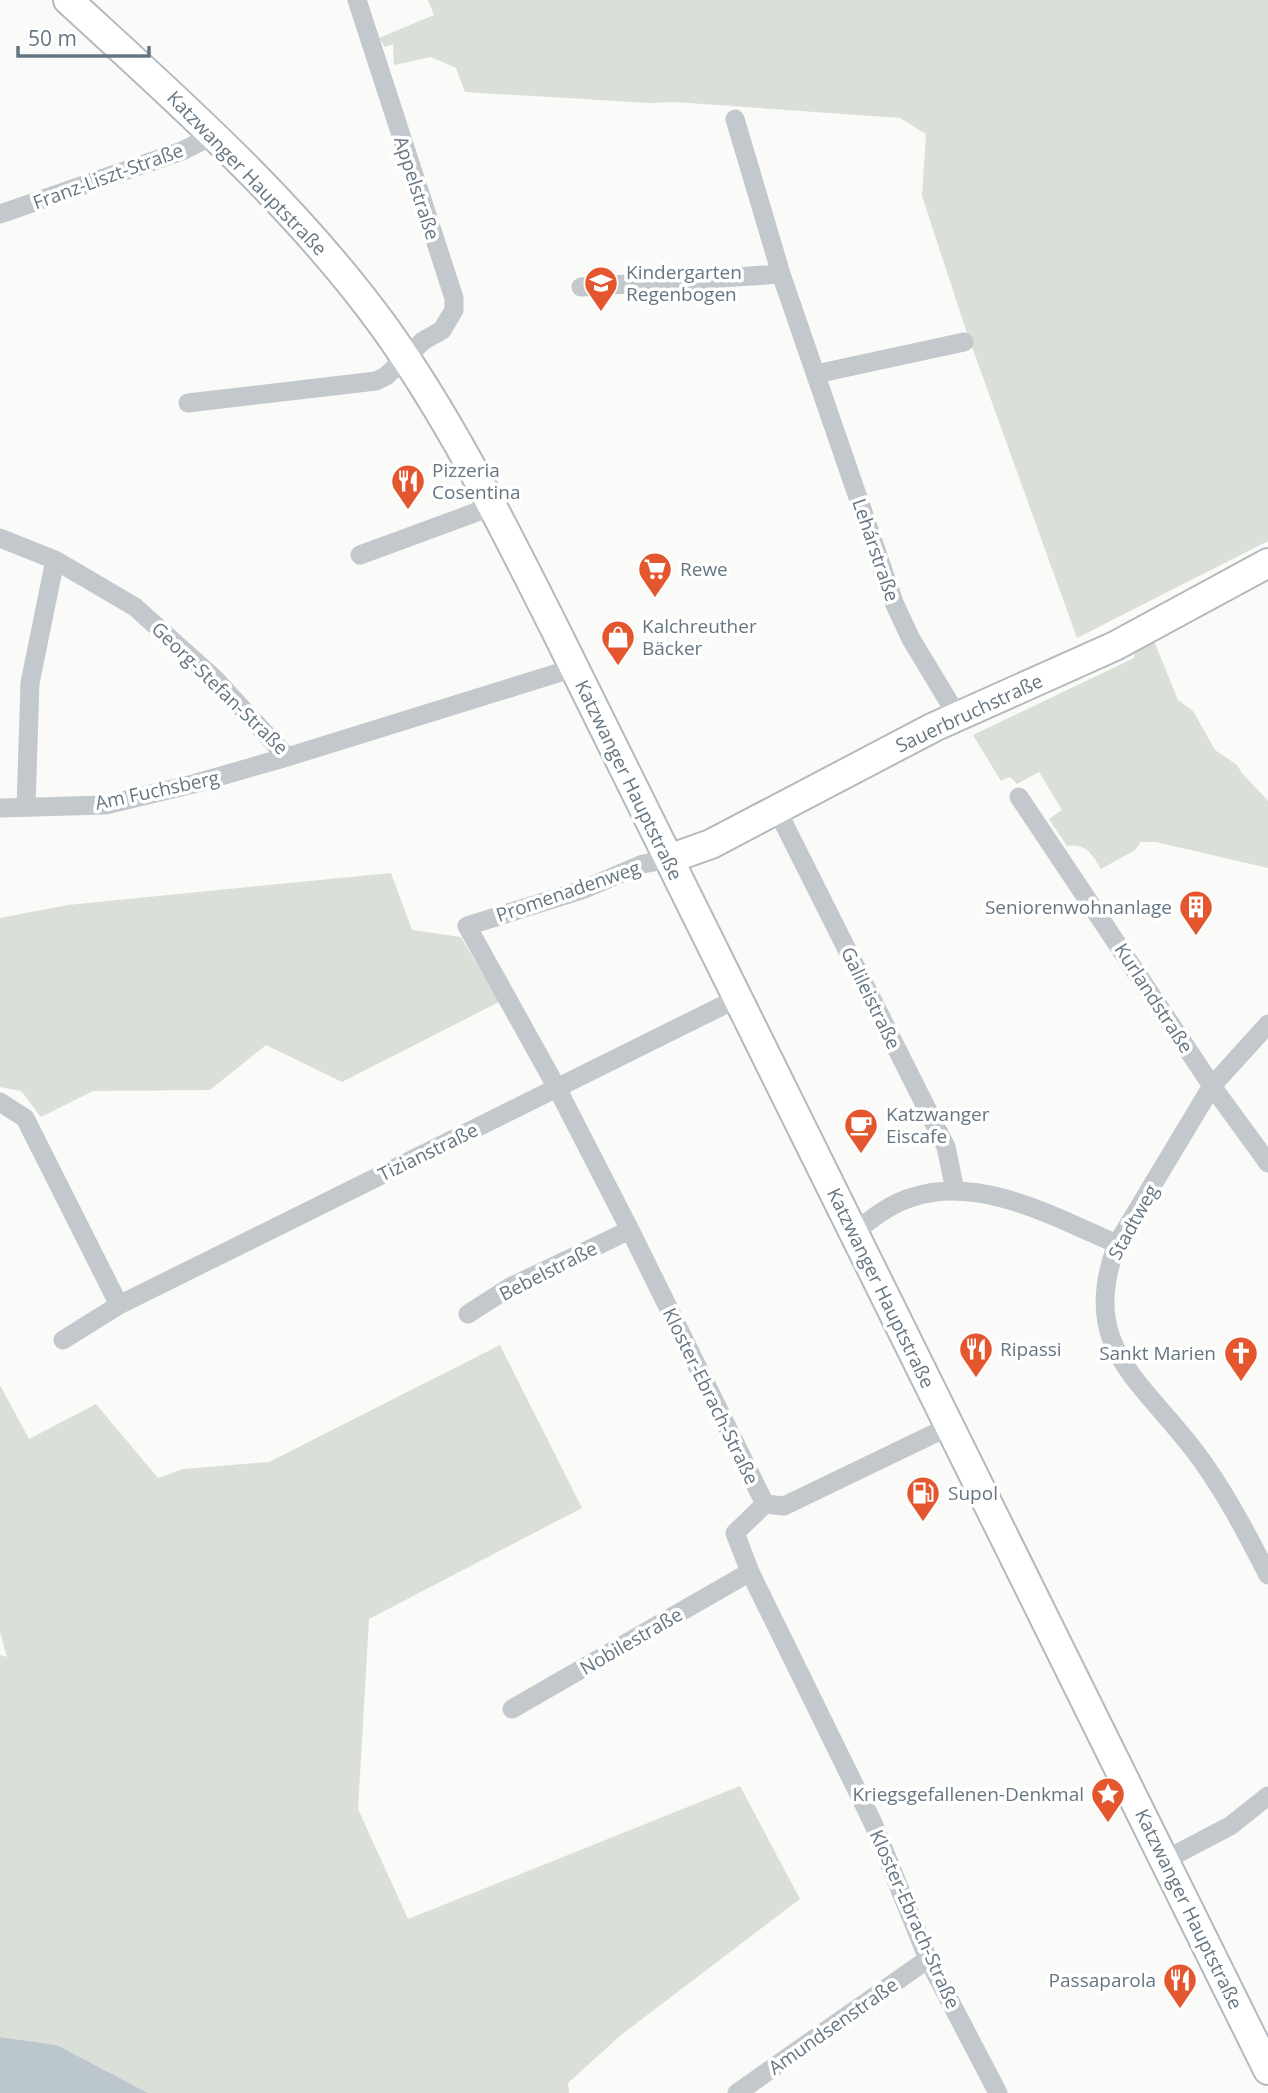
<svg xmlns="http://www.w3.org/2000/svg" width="1268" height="2093" font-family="'Open Sans',sans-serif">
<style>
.green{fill:#dadfd7}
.water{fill:#bbc7cb}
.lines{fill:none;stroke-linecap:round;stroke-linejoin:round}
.secondary-casing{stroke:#b3babf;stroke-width:32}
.street{stroke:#c3c8cc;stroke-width:19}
.secondary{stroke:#fff;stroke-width:28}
.labels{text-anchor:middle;stroke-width:7;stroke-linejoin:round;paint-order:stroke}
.street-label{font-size:19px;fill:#657683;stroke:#fff}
.poi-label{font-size:19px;fill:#657683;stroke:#fff;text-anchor:start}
</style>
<rect width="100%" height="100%" fill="#fafaf8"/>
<!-- green -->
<path class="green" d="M428 0H1268V541L1077 638 968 336 922 196 926 134 900 118 674 102 649 103 465 92 456 68 431 57 394 65 393 44 385 47 379 38 434 15Z
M1154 641 1178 700 1193 711 1215 750 1237 765 1242 773 1268 801V868L1156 842H1141L1135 850 1101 869C1092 854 1086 843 1067 846L1049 819 1062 810 1039 772 1017 784 1010 777 1001 781 973 735 1134 658 1135 651Z
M391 873 412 930 461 937 499 1002 342 1082 266 1045 210 1090 93 1091 41 1117 21 1091 0 1087V918L68 905Z
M500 1345 582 1508 369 1619 358 1809 408 1919 740 1786 800 1899 621 2035 568 2083 569 2093H148L57 2045 0 2037V1655L7 1657 0 1632V1385L29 1439 96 1404 158 1478 183 1469 269 1462Z"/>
<!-- water -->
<path class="water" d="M0 2037 57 2045 148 2093H0Z"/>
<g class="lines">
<!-- secondary casing -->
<g class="secondary-casing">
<path id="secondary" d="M68 0C180 103 295 204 385 328 452 422 503 526 555 629L1268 2070
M669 859 711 844 934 727 1115 646 1268 563"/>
</g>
<!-- street -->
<path class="street" d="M735 119 781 274 895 605 911 639 958 717
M0 214 182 151 214 135
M581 287 781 274
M816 374 964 342
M188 403 376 381 386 376 423 341 442 330 454 310V298L357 0
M0 538 55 560 135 607 214 678 287 757 574 668
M360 555 493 506
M1019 797 1212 1086 1268 1163
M26 807 30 683 55 560
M0 808 106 805 193 784 287 757
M777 810 946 1147 955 1190
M669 859 643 864 582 890 467 926 557 1088 630 1230 765 1504
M1268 1024 1212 1086 1117 1244C1079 1345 1138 1377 1194 1450 1223 1488 1246 1532 1268 1575
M0 1102 25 1118 119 1305
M854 1233C871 1219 891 1203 913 1197 981 1175 1056 1218 1117 1244
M468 1314 510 1287 630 1230
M63 1340 119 1305 738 998
M765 1504 735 1533 750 1572 873 1823 928 1959 998 2093
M765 1504 784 1506 950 1426
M512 1709 750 1572
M1165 1860 1230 1826 1268 1796
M737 2093 928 1959"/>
<!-- secondary -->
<use href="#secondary" class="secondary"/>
</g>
<!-- icons -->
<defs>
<g id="school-pin" transform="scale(1.75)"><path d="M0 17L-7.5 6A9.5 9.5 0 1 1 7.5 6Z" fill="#e4572e" stroke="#fff"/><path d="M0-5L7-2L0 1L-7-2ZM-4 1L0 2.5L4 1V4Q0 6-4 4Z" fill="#fff"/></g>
<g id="restaurant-pin" transform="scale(1.75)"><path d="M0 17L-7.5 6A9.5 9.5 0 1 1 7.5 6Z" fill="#e4572e" stroke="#fff"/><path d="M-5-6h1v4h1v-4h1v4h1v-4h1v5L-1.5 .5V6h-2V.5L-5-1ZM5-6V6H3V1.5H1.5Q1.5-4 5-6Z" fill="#fff"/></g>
<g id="supermarket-pin" transform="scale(1.75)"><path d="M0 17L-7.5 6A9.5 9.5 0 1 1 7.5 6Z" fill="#e4572e" stroke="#fff"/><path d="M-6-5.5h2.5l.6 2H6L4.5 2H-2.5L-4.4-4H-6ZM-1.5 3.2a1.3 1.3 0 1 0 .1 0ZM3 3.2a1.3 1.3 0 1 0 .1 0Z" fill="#fff"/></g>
<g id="shop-pin" transform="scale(1.75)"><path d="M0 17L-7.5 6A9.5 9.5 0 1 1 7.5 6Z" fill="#e4572e" stroke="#fff"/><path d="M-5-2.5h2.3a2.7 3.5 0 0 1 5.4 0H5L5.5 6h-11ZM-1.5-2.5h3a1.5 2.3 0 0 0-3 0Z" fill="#fff"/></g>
<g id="building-pin" transform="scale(1.75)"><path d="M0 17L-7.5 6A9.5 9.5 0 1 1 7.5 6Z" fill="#e4572e" stroke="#fff"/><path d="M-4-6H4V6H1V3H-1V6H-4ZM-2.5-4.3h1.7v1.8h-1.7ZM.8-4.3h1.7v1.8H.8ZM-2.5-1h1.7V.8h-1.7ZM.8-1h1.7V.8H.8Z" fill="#fff"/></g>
<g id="cafe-pin" transform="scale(1.75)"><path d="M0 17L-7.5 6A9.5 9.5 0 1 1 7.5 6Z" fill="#e4572e" stroke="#fff"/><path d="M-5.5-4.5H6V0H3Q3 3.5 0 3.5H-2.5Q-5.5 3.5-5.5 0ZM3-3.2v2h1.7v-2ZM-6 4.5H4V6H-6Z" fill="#fff"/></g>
<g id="church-pin" transform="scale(1.75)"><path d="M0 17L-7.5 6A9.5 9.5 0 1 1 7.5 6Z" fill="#e4572e" stroke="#fff"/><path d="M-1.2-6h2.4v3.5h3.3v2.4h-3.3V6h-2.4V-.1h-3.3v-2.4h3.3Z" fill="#fff"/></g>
<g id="fuel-pin" transform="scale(1.75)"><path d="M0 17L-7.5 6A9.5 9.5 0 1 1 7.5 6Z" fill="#e4572e" stroke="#fff"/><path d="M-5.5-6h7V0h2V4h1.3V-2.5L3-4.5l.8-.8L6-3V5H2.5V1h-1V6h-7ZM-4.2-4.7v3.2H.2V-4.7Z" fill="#fff"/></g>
<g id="sight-pin" transform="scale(1.75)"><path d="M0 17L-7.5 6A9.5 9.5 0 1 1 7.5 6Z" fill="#e4572e" stroke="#fff"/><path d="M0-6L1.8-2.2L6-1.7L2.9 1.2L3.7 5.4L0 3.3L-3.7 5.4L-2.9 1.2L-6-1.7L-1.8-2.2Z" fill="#fff"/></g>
</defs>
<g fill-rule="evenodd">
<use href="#school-pin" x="601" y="283"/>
<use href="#restaurant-pin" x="408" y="481"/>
<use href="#supermarket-pin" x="655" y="569"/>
<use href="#shop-pin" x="618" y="637"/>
<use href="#building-pin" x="1196" y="907"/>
<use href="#cafe-pin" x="861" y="1125"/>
<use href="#restaurant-pin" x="976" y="1349"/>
<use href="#church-pin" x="1241" y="1353"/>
<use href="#fuel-pin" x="923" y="1493"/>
<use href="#sight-pin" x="1108" y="1794"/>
<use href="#restaurant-pin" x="1180" y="1980"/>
</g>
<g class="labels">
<!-- street labels -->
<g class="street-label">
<text transform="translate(247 173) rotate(46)" y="7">Katzwanger Hauptstraße</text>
<text transform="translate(108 176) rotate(-20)" y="7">Franz-Liszt-Straße</text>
<text transform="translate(417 188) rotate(72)" y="7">Appelstraße</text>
<text transform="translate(876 550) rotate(71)" y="7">Lehárstraße</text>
<text transform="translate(220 688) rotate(44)" y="7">Georg-Stefan-Straße</text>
<text transform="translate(969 713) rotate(-25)" y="7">Sauerbruchstraße</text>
<text transform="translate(629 780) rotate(64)" y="7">Katzwanger Hauptstraße</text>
<text transform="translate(157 790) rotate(-12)" y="7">Am Fuchsberg</text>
<text transform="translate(568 891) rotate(-19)" y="7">Promenadenweg</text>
<text transform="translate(871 998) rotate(64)" y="7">Galileistraße</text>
<text transform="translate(1154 998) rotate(57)" y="7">Kurlandstraße</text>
<text transform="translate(428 1152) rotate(-26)" y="7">Tizianstraße</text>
<text transform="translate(1133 1222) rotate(-61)" y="7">Stadtweg</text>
<text transform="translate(548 1271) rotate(-27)" y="7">Bebelstraße</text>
<text transform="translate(881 1288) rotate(64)" y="7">Katzwanger Hauptstraße</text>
<text transform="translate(711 1396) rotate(64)" y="7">Kloster-Ebrach-Straße</text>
<text transform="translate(631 1641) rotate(-30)" y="7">Nobilestraße</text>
<text transform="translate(1189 1909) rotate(64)" y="7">Katzwanger Hauptstraße</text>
<text transform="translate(915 1919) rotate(66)" y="7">Kloster-Ebrach-Straße</text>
<text transform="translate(833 2026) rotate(-35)" y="7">Amundsenstraße</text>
</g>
<!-- poi labels -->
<g class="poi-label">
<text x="626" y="279">Kindergarten<tspan x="626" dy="22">Regenbogen</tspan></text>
<text x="432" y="477">Pizzeria<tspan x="432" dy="22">Cosentina</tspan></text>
<text x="680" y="576">Rewe</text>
<text x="642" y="633">Kalchreuther<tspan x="642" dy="22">Bäcker</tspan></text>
<text x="1172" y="914" text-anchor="end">Seniorenwohnanlage</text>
<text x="886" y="1121">Katzwanger<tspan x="886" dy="22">Eiscafe</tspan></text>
<text x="1000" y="1356">Ripassi</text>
<text x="1216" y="1360" text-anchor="end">Sankt Marien</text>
<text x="948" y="1500">Supol</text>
<text x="1084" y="1801" text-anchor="end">Kriegsgefallenen-Denkmal</text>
<text x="1156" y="1987" text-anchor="end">Passaparola</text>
</g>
</g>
<!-- scale -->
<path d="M18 46v10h131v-10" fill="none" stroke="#657683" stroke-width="3.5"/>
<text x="28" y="46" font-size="21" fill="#657683" stroke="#ffffff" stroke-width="5" paint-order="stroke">50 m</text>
</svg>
